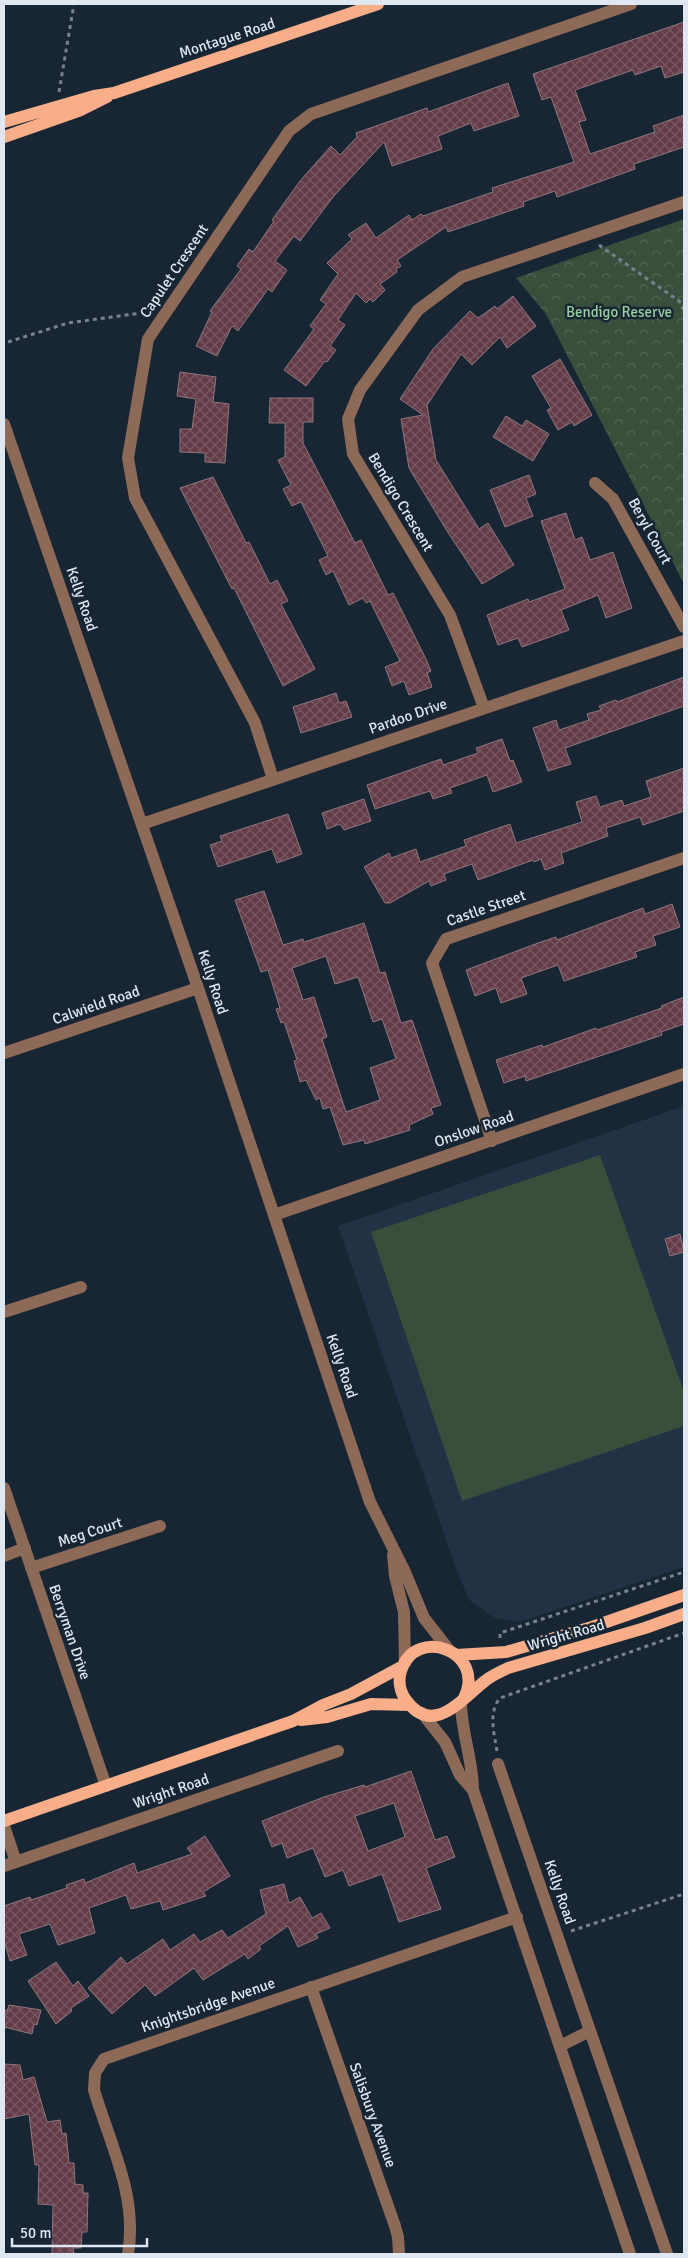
<svg xmlns="http://www.w3.org/2000/svg" width="688" height="2258" font-family="Signika,sans-serif">
<style>
.built{fill:#203244}
.grass{fill:#374f3b}
.forest{fill:url(#forest-crowns)}
.building{fill:url(#building-cross-hatch);stroke:#8e767c;fill-rule:evenodd}
.lines{fill:none;stroke-linecap:round;stroke-linejoin:round}
.path{stroke:#77828e;stroke-width:3;stroke-dasharray:4 4;stroke-linecap:butt}
.minor{stroke:#8d6958;stroke-width:12}
.major{stroke:#f7ae89;stroke-width:12}
.labels{text-anchor:middle;stroke-width:5;stroke-linejoin:round;paint-order:stroke}
.street-label{font-size:15px;fill:#dfe7f1;stroke:#182533}
.park-label{font-size:15px;fill:#97cf9f;stroke:#182533}
</style>
<defs>
<pattern id="forest-crowns" width="20" height="18" patternUnits="userSpaceOnUse" patternTransform="scale(1.25)"><rect width="20" height="18" fill="#374f3b"/><path d="M2 6a3 3 0 1 1 6 0M12 15a3 3 0 1 1 6 0" fill="none" stroke="#546858"/></pattern>
<pattern id="building-cross-hatch" width="8" height="8" patternUnits="userSpaceOnUse" patternTransform="scale(1.25)"><rect width="8" height="8" fill="#633c48"/><path d="M0 0l8 8M0 8l8-8" fill="none" stroke="#795863"/></pattern>
</defs>
<rect width="100%" height="100%" fill="#182533"/>
<!-- built -->
<path class="built" d="M684 1106V1567L520 1622 493 1617 469 1600 455 1566 338 1226Z"/>
<!-- grass -->
<path class="grass" d="M600 1155 684 1392V1426L462 1501 371 1232Z"/>
<!-- forest -->
<path class="forest" d="M684 219V584L546 314 516 278Z"/>
<!-- building -->
<path class="building" d="M684 22V72L665 78 661 66 635 75 633 70 575 90 586 120 579 122 590 154 655 132 653 126 684 115V147L634 164 635 169 557 197 555 191 523 202 524 206 448 232 446 227 397 260 401 266 396 269 397 272 380 284 385 290 373 302 370 299 366 303 356 293 338 320 345 325 330 346 336 350 327 362 325 361 306 386 284 370 314 329 310 326 326 304 320 300 338 274 327 263 352 239 348 235 366 223 376 238 409 215 412 220 421 214 423 216 493 192 492 188 574 162 551 97 542 100 533 74Z
M508 83 519 116 474 131 471 123 438 136 442 149 392 166 384 142 333 197 300 241 294 236 275 261 287 270 272 292 268 289 238 331 232 326 217 356 196 346 212 312 210 311 241 269 237 266 249 249 253 252 274 221 272 220 300 181 331 146 340 155 357 137 356 133 427 108 428 112Z
M513 296 536 326 507 348 500 337 472 365 461 354 427 405 436 460 479 529 488 523 514 565 482 584 447 531 409 468 401 419 423 415 400 399 433 349 470 311 478 318 495 306 497 309Z
M560 359 592 415 574 426 572 422 558 430 547 410 551 408 532 376Z
M180 372 216 377 213 402 229 404 225 463 205 462V453L180 452V429H192L196 399 177 396Z
M270 398H313V422H303V443L355 543 361 540 388 595 393 593 426 659 431 671 427 673 432 687 409 695 404 681 392 686 385 667 400 661 370 601 366 603 363 598 349 605 333 571 326 575 319 560 328 556 301 502 292 506 283 489 291 485 278 460 285 457V423H269Z
M506 416 522 426 526 420 549 434 533 461 493 437Z
M529 475 536 494 526 498 533 516 505 527 490 490Z
M213 477 246 543 249 542 270 584 277 580 288 601 281 604 315 669 283 686 234 588 232 589 180 488Z
M566 513 575 540 582 537 590 560 613 552 632 608 606 618 598 595 561 610 569 630 522 647 518 638 498 645 487 615 528 599 529 602 565 589 541 521Z
M684 677V706L565 748 571 764 548 771 533 728 556 720 559 730 589 720 587 714 601 710 599 706 616 700 617 702Z
M336 693 339 703 346 701 352 717 301 733 293 707Z
M502 739 510 761 513 760 522 782 493 792 487 775 450 788 452 793 433 799 430 791 375 809 367 785 441 759 443 765 478 753 476 748Z
M684 768V811L643 825 640 817 606 828 608 836 561 853 564 863 545 870 541 859 534 862 533 860 478 880 472 864 444 874 446 880 431 886 429 881 390 903H385L364 867 389 853 391 858 416 849 420 862 466 846 464 840 510 824 516 843 582 822 576 802 596 796 600 807 622 800 624 806 651 797 646 781Z
M364 799 371 821 344 830 340 824 327 829 322 813Z
M288 814 302 854 277 863 272 849 218 867 210 845 222 841 220 836Z
M264 891 283 945 303 939 304 942 364 923 380 973 385 972 401 1023 412 1020 441 1105 431 1108 433 1114 409 1125 410 1130 365 1144 364 1140 343 1145 330 1107 323 1109 320 1098 316 1100 306 1080 300 1082 294 1061 297 1060 284 1022 281 1023 276 1009 280 1008 268 970 261 972 235 900ZM326 956 335 984 358 977 373 1022 382 1019 396 1059 370 1068 380 1100 346 1112 322 1039 327 1037 314 997 303 1000 292 968Z
M672 904 680 927 653 936 656 945 635 952 637 957 564 981 558 965 521 978 527 994 501 1003 496 988 475 996 466 970 538 943 556 937 557 940 643 908 645 914Z
M684 997V1024L661 1032 662 1035 526 1081 525 1076 504 1083 496 1060 542 1045 543 1047 596 1028 597 1030 662 1008 661 1006Z
M680 1234 684 1252 670 1256 665 1239Z
M411 1771 435 1840 447 1836 455 1857 426 1868 441 1909 399 1922 382 1874 349 1886 343 1870 325 1877 313 1848 287 1858 282 1843 272 1847 262 1821 324 1797 364 1785 365 1787ZM394 1803 405 1837 368 1851 355 1816Z
M205 1836 230 1876 203 1892 206 1896 163 1910 160 1901 131 1909 126 1895 89 1908 95 1933 58 1945 50 1924 19 1934 27 1955 10 1961 4 1940V1906L30 1897 31 1900 67 1888 66 1885 84 1879 85 1883 134 1863 137 1873 192 1854 187 1848Z
M284 1884 289 1903 300 1897 312 1918 321 1913 330 1928 316 1934 318 1938 298 1947 288 1926 259 1946 261 1949 248 1959 245 1954 203 1980 194 1968 155 1996 145 1985 112 2014 88 1988 121 1957 127 1964 163 1939 170 1950 194 1934 200 1942 222 1930 228 1938 266 1914 260 1890Z
M56 1962 73 1986 78 1981 89 1996 71 2008 72 2011 56 2024 28 1981Z
M9 2005 41 2010 37 2025 34 2024 32 2034 4 2027V2010L7 2011Z
M4 2064 20 2065 23 2080 34 2077 47 2122 60 2120 62 2134 66 2133 69 2163H74L75 2184 83 2185V2193H88L87 2232H82L81 2248H73L74 2254H52L53 2205 38 2204 39 2165H35L29 2114 4 2119Z"/>
<g class="lines">
<!-- path -->
<path class="path" d="M59 92 74 4
M599 245 679 301 684 310
M8 342 68 323 149 312
M500 1638V1633L684 1572
M497 1751C494 1732 488 1713 500 1698L684 1633
M571 1931 684 1894"/>
<!-- minor -->
<path class="minor" d="M4 424 198 988 370 1502 405 1572 424 1618 449 1650
M595 483 613 499 684 627
M484 708 450 615 353 454 348 419 360 390 418 310 462 277 684 202
M273 779 255 723 135 498 128 458 148 339 289 131 311 114 631 4
M142 824 684 641
M4 1053 198 988
M492 1141 432 963 446 939 684 858
M274 1215 684 1074
M4 1312 81 1287
M4 1488 106 1786
M393 1555 395 1576 404 1612 405 1663
M4 1556 25 1548
M31 1568 160 1526
M461 1702C461 1732 473 1760 473 1790L630 2254
M422 1713 445 1742 460 1775 473 1790
M498 1764 667 2254
M4 1826 16 1862
M4 1866 338 1751
M311 1987 395 2226 398 2237 399 2254
M560 2046 590 2031
M128 2254C138 2196 110 2144 94 2090L95 2073 104 2059 517 1917"/>
<!-- major -->
<path class="major" d="M4 122 94 96 114 93 378 4
M4 137 81 110 107 97
M456 1655 506 1652 592 1627 684 1595
M464 1698C487 1651 415 1625 401 1671 398 1681 400 1692 406 1700 433 1738 463 1698 485 1681 492 1675 500 1672 508 1668L645 1628 684 1614
M301 1720 327 1717 371 1704 409 1705
M4 1821 293 1721 323 1705 351 1694 403 1666"/>
</g>
<g class="labels">
<!-- street labels -->
<g class="street-label">
<text transform="translate(227 38) rotate(-18)" y="5">Montague Road</text>
<text transform="translate(174 271) rotate(-56)" y="5">Capulet Crescent</text>
<text transform="translate(401 502) rotate(59)" y="5">Bendigo Crescent</text>
<text transform="translate(650 531) rotate(61)" y="5">Beryl Court</text>
<text transform="translate(82 599) rotate(71)" y="5">Kelly Road</text>
<text transform="translate(408 716) rotate(-19)" y="5">Pardoo Drive</text>
<text transform="translate(486 908) rotate(-19)" y="5">Castle Street</text>
<text transform="translate(213 982) rotate(72)" y="5">Kelly Road</text>
<text transform="translate(96 1005) rotate(-19)" y="5">Calwield Road</text>
<text transform="translate(474 1129) rotate(-19)" y="5">Onslow Road</text>
<text transform="translate(342 1366) rotate(71)" y="5">Kelly Road</text>
<text transform="translate(90 1532) rotate(-18)" y="5">Meg Court</text>
<text transform="translate(70 1632) rotate(71)" y="5">Berryman Drive</text>
<text transform="translate(566 1635) rotate(-16)" y="5">Wright Road</text>
<text transform="translate(171 1791) rotate(-19)" y="5">Wright Road</text>
<text transform="translate(560 1892) rotate(71)" y="5">Kelly Road</text>
<text transform="translate(208 2005) rotate(-19)" y="5">Knightsbridge Avenue</text>
<text transform="translate(373 2115) rotate(70)" y="5">Salisbury Avenue</text>
</g>
<!-- park labels -->
<g class="park-label">
<text x="619" y="317">Bendigo Reserve</text>
</g>
</g>
<!-- border -->
<rect width="688" height="2258" fill="none" stroke="#dfe7f1" stroke-width="10"/>
<!-- scale -->
<path d="M12 2238v8h135v-8" fill="none" stroke="#dfe7f1" stroke-width="2.5"/>
<text x="20" y="2238" font-size="15" fill="#dfe7f1" stroke="#182533" stroke-width="4" paint-order="stroke">50 m</text>
</svg>
